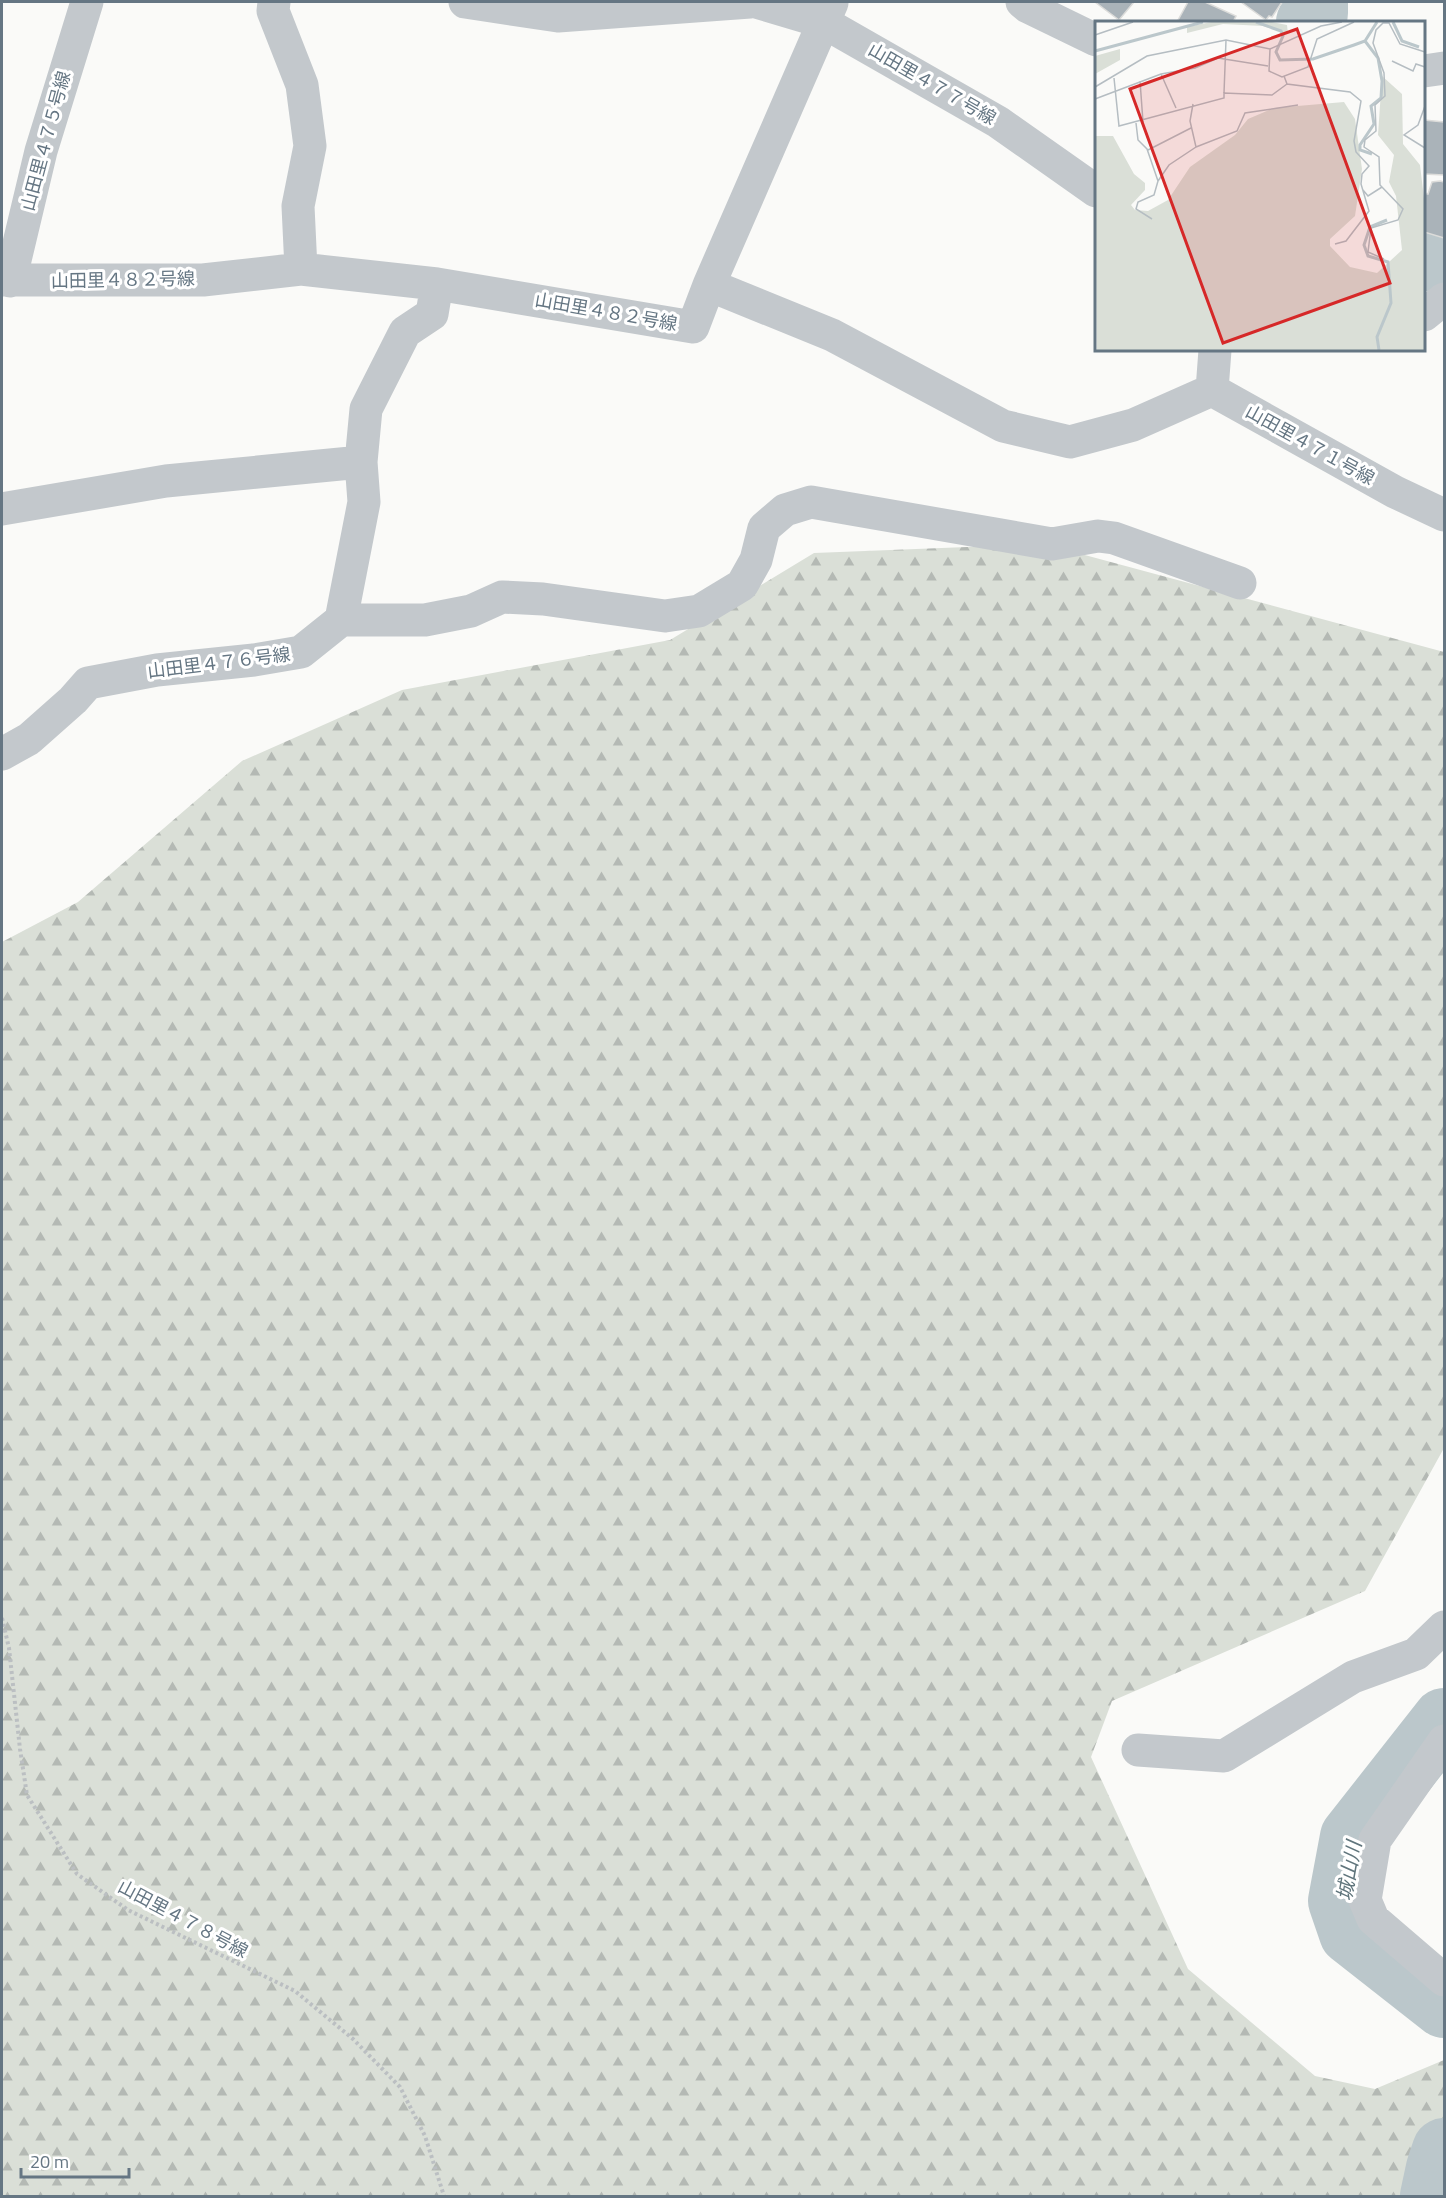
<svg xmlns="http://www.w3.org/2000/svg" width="1446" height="2198" font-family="'Titillium Web','Noto Sans JP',sans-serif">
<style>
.forest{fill:url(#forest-firs)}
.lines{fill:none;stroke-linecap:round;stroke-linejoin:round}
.river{stroke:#bbc7cb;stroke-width:64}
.building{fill:#aab3b9;stroke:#dcdcda;stroke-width:1.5}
.path{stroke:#bbbfc2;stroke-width:4;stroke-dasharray:3 3;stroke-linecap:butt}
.minor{stroke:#c3c8cc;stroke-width:33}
.tertiary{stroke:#c3c8cc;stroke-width:33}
.labels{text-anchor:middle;stroke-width:6;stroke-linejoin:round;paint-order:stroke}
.street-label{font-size:18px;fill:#657683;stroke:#fff}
.water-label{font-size:20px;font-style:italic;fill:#60757c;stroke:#fff}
.inset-river{fill:none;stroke:#bbc7cb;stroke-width:3}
.inset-road{fill:none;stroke:#b5bdc2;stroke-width:1.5}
.view{fill:#d62828;fill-opacity:0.15;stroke:#d62828;stroke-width:3}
.inset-edge{fill:none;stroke:#657683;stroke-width:3}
</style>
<defs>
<pattern id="forest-firs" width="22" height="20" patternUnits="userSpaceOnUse" patternTransform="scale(1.5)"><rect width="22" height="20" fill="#dadfd7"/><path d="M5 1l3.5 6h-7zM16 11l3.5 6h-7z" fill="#b4b9b4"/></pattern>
</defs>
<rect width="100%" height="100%" fill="#fafaf8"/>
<!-- forest -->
<path class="forest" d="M1044 544 1444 652V1448L1365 1591 1112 1701 1091 1757 1188 1969 1315 2076 1375 2089 1444 2060V2196H2V942L78 902 242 761 402 690 670 640 814 553Z"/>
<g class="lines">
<!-- river -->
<path class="river" d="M1308 22 1316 13V2
M1424 257 1444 263
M1444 1720 1352 1837 1340 1901 1351 1933 1444 2006
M1432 2196 1438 2168 1444 2150"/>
</g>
<!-- building -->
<path class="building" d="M1095 2H1134L1119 20Z
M1188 2H1205L1236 16 1233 22H1177Z
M1241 2H1282L1272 17 1269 16 1266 20Z
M1424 120 1444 122V175L1424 174Z
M1440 181 1444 182V238L1424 232V193L1428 194 1432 182Z"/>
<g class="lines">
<!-- path -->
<path class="path" d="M2 1618 9 1648 20 1749 27 1795 77 1874 128 1910 295 1991 353 2039 400 2087 425 2136 444 2196"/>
<!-- minor -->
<path class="minor" d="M274 2 273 11 302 85 310 146 298 206 301 269
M465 2 558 16 750 2
M756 2 823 22 998 122 1096 191
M2 280H203L301 269 437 284 693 327 709 285 832 335 1003 426 1070 442 1133 425 1212 390
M10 281 41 151 87 2
M709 285 832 3
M1424 315 1444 299
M1215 350 1212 390 1395 492 1444 515
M2 509 166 481 361 462
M341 620H425L471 611 502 597 543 599 665 616 699 611 742 585 756 560 764 528 785 510 811 502 1052 544 1098 536 1114 538 1240 583
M2 754 29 739 73 700 88 683 157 670 254 660 301 652 341 620 364 502 361 462 366 409 405 332 432 314 437 284
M1444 1741 1375 1840 1365 1900 1373 1919 1444 1980
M1138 1750 1224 1756 1353 1677 1416 1654 1444 1627"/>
<!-- tertiary -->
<path class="tertiary" d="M1022 2 1028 7 1096 40
M1424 71 1444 68"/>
</g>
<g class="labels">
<!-- street labels -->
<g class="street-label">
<text transform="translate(932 84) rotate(30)" y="6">山田里４７７号線</text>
<text transform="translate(46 141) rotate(-75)" y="6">山田里４７５号線</text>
<text transform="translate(123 280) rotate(-1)" y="6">山田里４８２号線</text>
<text transform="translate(606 312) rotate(10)" y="6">山田里４８２号線</text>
<text transform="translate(1310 445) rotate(29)" y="6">山田里４７１号線</text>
<text transform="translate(219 663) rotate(-7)" y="6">山田里４７６号線</text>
<text transform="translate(183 1919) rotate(28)" y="6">山田里４７８号線</text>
</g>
<!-- water labels -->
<g class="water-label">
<text transform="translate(1349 1871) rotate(-80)" y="7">城山川</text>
</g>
</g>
<!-- overview -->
<g transform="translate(1095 21)">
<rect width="330" height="330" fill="#fafaf8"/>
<path d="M116 1H177L192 4 193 13 168 5 128 3 92 12V6ZM25 28V39L0 53V35ZM287 55 307 73 308 123 325 144 330 186V329H2L0 115H18L39 153 50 162V169L36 184 40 189 53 190 73 179 95 146 140 114 153 98 179 87 249 81 260 98 267 148 260 195 235 218V225L255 246 282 252 307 229 301 175 294 161 299 134 283 114Z" fill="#dadfd7"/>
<path class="inset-river" d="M161 1 186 10 188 15 181 31 185 39 218 38 259 24 270 20 282 1M298 1 307 20 324 26M270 20 283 37 287 60 286 77 276 85 279 103 265 124V129L277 133M0 30 108 1M284 329 282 316 296 282 293 241 273 235 269 224 275 206 292 199"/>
<path class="inset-road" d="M0 14 38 1M175 28 174 50 187 56 213 46 222 18 259 1M297 40 318 50 321 43 330 46M66 53 81 87M189 55 192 63 255 71 266 80 259 120 261 131 274 145 267 153 266 163 274 190 251 220 240 223M19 57 24 105 129 77V72L177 74 192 63M45 60 48 101M0 66 52 35 131 19 175 28 226 5 247 1M129 72 131 19M0 78 66 53 100 47 123 37 173 45M330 85 323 104 309 114 330 127M41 102 43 119 52 128 63 160 59 174 43 181 41 188 57 198M101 126 142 110 150 92 203 84M53 129 96 107M63 160 74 144 101 126 95 100 98 83M268 169 273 175 287 166M289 238 273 231 276 207 303 199 308 188 285 164 284 136 269 126 270 119 281 110 280 84 290 75 289 52 278 22 281 9 288 2H294L305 23 330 31"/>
<path class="view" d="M202 8 295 262 128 322 35 68Z"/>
<rect width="330" height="330" class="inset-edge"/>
</g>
<!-- border -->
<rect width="1446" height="2198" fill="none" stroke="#657683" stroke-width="6"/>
<!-- scale -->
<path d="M21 2168v9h108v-9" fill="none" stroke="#657683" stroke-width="3"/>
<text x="30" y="2168" font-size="18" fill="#657683" stroke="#ffffff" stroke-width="4.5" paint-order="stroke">20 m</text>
</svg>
